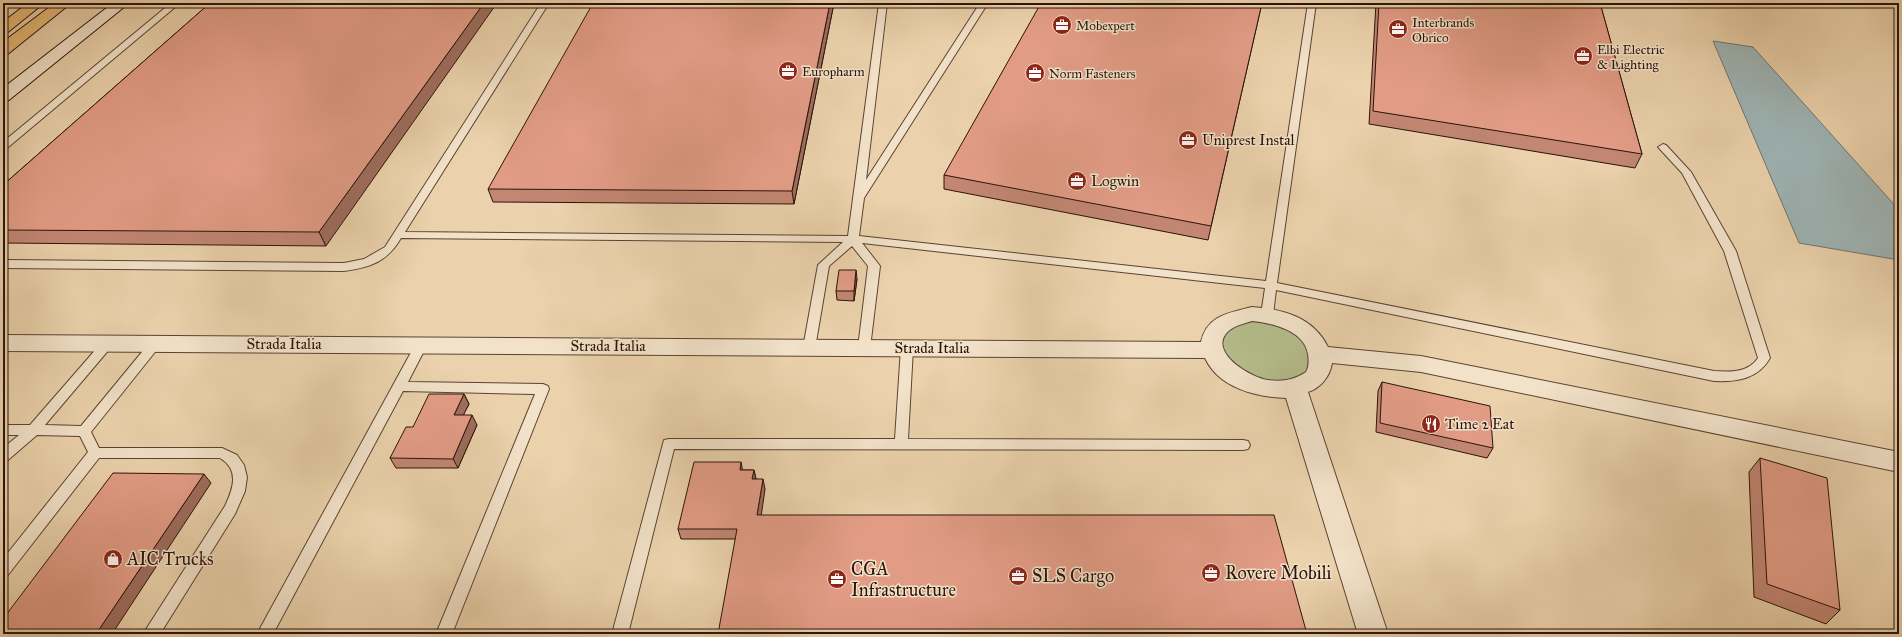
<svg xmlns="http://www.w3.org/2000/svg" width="1902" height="637" font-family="'IM FELL Great Primer',serif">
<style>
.green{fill:#b5bd8c;stroke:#70684b}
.water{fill:#9eb5b6;stroke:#707471}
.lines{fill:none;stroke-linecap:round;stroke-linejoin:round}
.lane-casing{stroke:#5b4332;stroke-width:2}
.street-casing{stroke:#5b4332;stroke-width:2}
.secondary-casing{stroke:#2b130a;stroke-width:2}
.highway-casing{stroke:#2b130a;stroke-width:2}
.lane{fill:#f2e2c9;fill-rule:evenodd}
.street{fill:#f2e2c9;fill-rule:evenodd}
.secondary{fill:#f2e2c9;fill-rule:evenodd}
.highway{fill:#e6b976;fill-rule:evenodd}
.wall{fill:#c28673;stroke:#2b130a}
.shaded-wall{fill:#9e6d5e;stroke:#2b130a}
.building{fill:#e29c86;stroke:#2b130a}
.labels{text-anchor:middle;stroke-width:3;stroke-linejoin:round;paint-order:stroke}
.far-poi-label{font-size:13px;fill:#2b130a;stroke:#f2e2c9;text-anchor:start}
.poi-label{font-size:15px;fill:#2b130a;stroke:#f2e2c9;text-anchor:start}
.street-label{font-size:15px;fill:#2b130a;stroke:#f2e2c9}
.near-poi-label{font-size:18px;fill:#2b130a;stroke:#f2e2c9;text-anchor:start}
</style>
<rect width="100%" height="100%" fill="#ebd2ac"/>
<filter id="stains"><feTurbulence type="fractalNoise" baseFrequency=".005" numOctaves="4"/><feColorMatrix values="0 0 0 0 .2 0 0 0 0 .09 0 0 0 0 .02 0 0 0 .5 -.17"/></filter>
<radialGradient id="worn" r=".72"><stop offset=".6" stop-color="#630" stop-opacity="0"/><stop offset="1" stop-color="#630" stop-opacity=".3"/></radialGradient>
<!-- green -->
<path class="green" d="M1267 315 1316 343 1308 383 1250 385 1212 339 1217 329Z"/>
<!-- water -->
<path class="water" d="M1713 41 1753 47 1899 210V260L1799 243Z"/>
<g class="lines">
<!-- lane casing -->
<g class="lane-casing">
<path id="lane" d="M171 3H180L6 149 3 150V142Z
M541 3H549L405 232 848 236 879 3H887L866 180 980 3H988L864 198 859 236 1266 281 1308 3H1316L1277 283 1714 371C1730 372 1748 373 1758 358L1724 251 1682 173 1658 147 1663 144 1666 145 1691 172 1736 251 1770 358C1758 379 1737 382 1714 381L1276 290 1273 315 1271 318H1263L1261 315 1265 288 862 243 880 266 870 348 868 351H860L858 348 868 266 852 246 829 266 815 348 813 351H805L803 348 818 265 843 242 401 238C387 262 371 267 344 271L3 268V260L344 263 364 259 385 247Z
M108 339 112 340 114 343 112 346 45 425 81 426 151 341H159L161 344 159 347 91 432 99 448H222L237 455 244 465 247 477 245 491 235 514 160 634H143L225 506C233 489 240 470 220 458H99L8 575 3 576V559L88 452 80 436 37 435 8 460 3 461V448L19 435H3V425H30L104 340Z
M421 341 425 342 427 345 408 382 543 384 548 386 549 389 452 634H436L535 394 403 391 273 634H257L415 345 417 342Z
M907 344 911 345 913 348 908 439 1243 440 1248 441 1250 445 1248 449 1243 450 674 449 628 634H612L664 440 669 439H895L901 348 903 345Z"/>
</g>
<!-- street casing -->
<g class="street-casing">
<path id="street" d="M1252 307C1283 309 1313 317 1328 347L1421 356 1899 452V472L1421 372 1332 363C1330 376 1321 388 1308 392L1388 634H1358L1286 398C1256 397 1219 388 1205 358L3 351V335L1201 342C1207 315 1229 313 1252 307ZM1252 321C1272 323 1304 330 1308 354 1309 361 1309 367 1306 372 1294 380 1282 382 1268 380 1252 378 1212 355 1225 335 1231 326 1243 324 1252 321Z"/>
</g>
<!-- secondary casing -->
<g class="secondary-casing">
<path id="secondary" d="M113 3H129L9 100 3 101V88Z"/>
</g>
<!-- highway casing -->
<g class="highway-casing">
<path id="highway" d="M28 3H44L8 32 3 34V22Z
M55 3H71L9 53 3 55V42Z"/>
</g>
<!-- lane -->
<use href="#lane" class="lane"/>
<!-- street -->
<use href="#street" class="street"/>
<!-- secondary -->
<use href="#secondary" class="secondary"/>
<!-- highway -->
<use href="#highway" class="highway"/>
</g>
<!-- wall -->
<path class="wall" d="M210 3 326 246 3 243V185Z
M834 3 794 204 493 202 488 189Z
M1262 3 1208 240 944 189V175Z
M1376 3H1600L1642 154 1635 168 1369 124Z
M857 279 854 301 837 300 836 291Z
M1382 382 1493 448 1487 458 1376 432 1378 391Z
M464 394 469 404 463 415 477 425 458 468H396L390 458 413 427Z
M1760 458 1840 610 1826 624 1754 597 1749 472Z
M743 470H754L756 479 765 489 735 539H681L678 529Z"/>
<!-- shaded-wall -->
<path class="shaded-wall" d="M484 3H497L326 246 319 232Z
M830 3H834L794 204 792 191Z
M856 270 857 279 854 301V291Z
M464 394 469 404 459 424 454 415Z
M472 415 477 425 458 468 453 459Z
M741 462 743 472 740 470Z
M754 470 756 479H752Z
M204 474 211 483 112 634H96Z
M763 479 765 489 760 524 757 515Z"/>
<!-- building -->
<path class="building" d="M210 3H484L319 232 3 230V185Z
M593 3H830L792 191 488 189Z
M1041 3H1262L1211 226 944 175Z
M1379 3H1600L1642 154 1373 111Z
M839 270H856L854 291H836Z
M1382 382 1490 406 1493 448 1380 423Z
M429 394H464L454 415H472L453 459 390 458 406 427H413Z
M1760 458 1827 478 1840 610 1767 584Z
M694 462H741L740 470H754L752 479H763L757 515H1274L1307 634H718L737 529H678Z
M113 473 204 474 96 634H3V619Z"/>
<!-- icons -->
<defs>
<g id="office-disc" transform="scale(1)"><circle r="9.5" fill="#8f2418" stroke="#f2e2c9"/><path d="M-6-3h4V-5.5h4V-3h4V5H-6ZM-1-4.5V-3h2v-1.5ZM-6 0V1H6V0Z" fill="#fff"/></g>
<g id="restaurant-disc" transform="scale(1)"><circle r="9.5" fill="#8f2418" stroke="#f2e2c9"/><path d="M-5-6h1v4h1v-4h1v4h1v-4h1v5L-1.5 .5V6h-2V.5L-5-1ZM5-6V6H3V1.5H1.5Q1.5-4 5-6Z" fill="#fff"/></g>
<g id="shop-disc" transform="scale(1)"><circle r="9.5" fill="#8f2418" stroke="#f2e2c9"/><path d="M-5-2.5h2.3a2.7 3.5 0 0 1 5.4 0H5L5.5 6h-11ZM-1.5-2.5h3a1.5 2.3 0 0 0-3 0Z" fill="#fff"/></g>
</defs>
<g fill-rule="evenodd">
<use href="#office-disc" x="1062" y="25"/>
<use href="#office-disc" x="1398" y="29"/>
<use href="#office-disc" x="1583" y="56"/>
<use href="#office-disc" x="788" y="71"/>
<use href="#office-disc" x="1035" y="73"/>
<use href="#office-disc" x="1188" y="140"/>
<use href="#office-disc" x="1077" y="181"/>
<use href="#restaurant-disc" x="1431" y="424"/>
<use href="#shop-disc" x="113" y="559"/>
<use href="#office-disc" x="1211" y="573"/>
<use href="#office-disc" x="1018" y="576"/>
<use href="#office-disc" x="837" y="579"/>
</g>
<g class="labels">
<!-- far-poi labels -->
<g class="far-poi-label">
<text x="1412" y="27">Interbrands<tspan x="1412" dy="15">Obrico</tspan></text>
<text x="1076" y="30">Mobexpert</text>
<text x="1597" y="54">Elbi Electric<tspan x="1597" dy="15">&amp; Lighting</tspan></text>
<text x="802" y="76">Europharm</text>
<text x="1049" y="78">Norm Fasteners</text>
</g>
<!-- poi labels -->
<g class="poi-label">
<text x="1202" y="145">Uniprest Instal</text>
<text x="1091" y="186">Logwin</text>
<text x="1445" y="429">Time 2 Eat</text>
</g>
<!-- street labels -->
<g class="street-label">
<text x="284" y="349">Strada Italia</text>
<text x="608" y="351">Strada Italia</text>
<text x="932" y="353">Strada Italia</text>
</g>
<!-- near-poi labels -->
<g class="near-poi-label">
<text x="127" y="565">AIC Trucks</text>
<text x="851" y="575">CGA<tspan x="851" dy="21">Infrastructure</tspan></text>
<text x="1225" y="579">Rovere Mobili</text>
<text x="1032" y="582">SLS Cargo</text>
</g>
</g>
<!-- margin -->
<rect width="1902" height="637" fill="none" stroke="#ebd2ac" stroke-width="16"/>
<rect x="4" y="4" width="1894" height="629" fill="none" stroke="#2b130a" stroke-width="2"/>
<rect x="8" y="8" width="1886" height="621" fill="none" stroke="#2b130a"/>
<rect width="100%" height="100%" filter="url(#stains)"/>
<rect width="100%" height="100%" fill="url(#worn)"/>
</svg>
